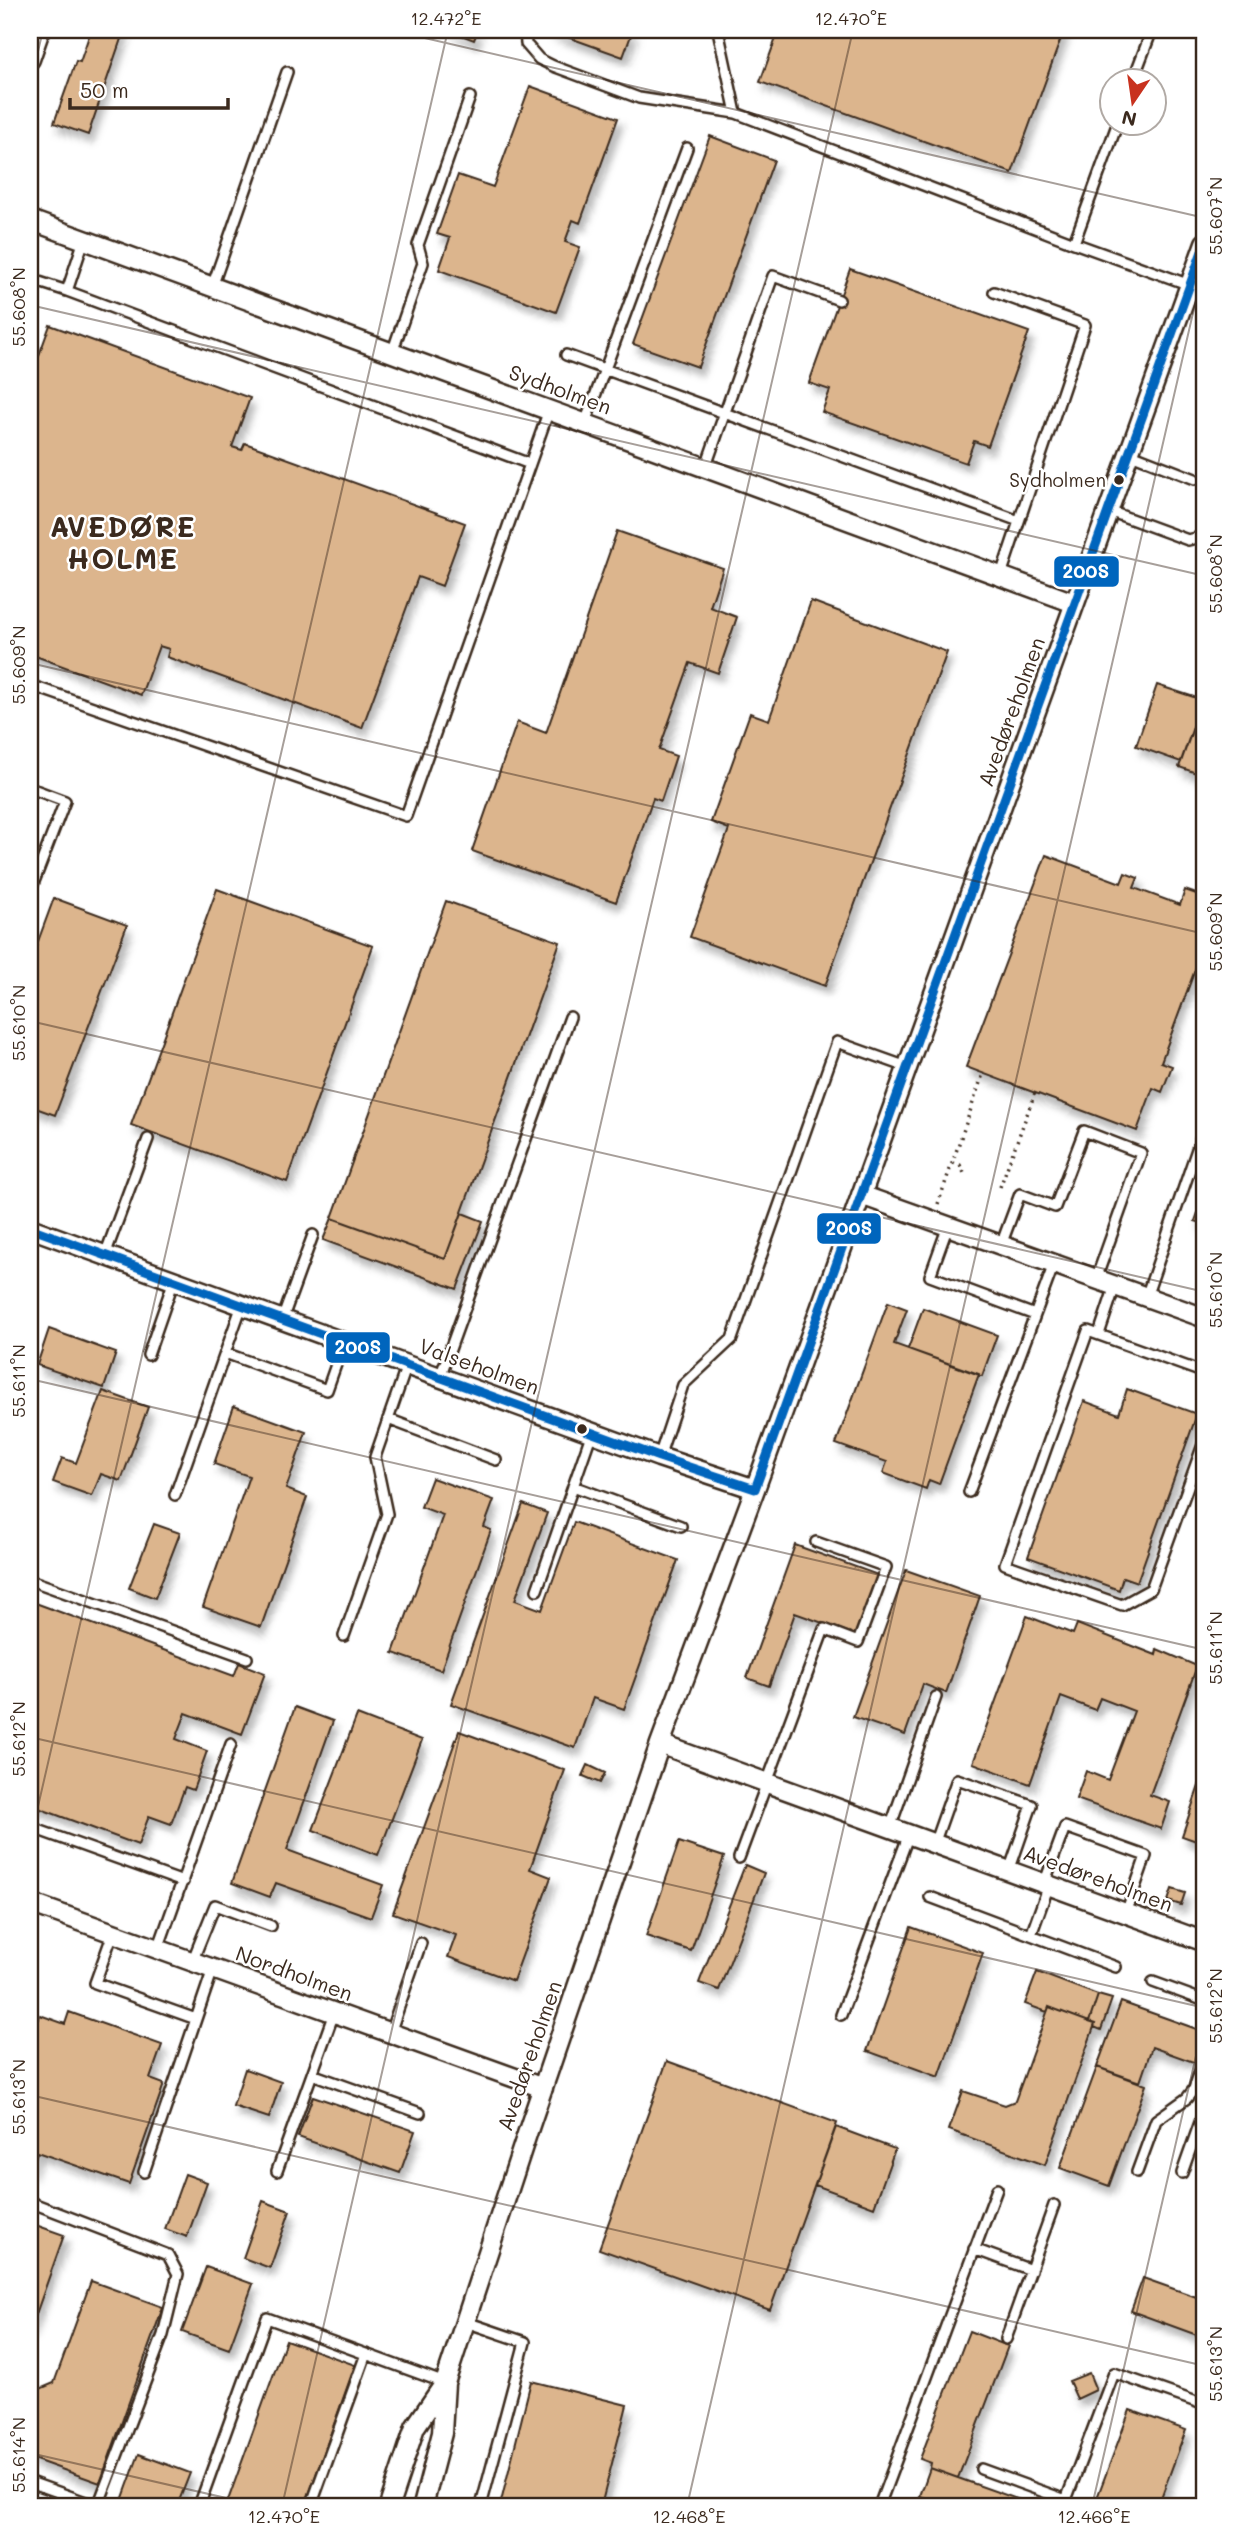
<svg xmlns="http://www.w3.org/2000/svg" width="1235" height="2536" font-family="Mali,sans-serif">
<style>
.building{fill:#dcb58d;stroke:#3b2a1e;stroke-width:2;filter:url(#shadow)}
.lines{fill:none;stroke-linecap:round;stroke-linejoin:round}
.lane-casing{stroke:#3b2a1e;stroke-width:14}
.street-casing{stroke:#3b2a1e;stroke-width:23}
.path{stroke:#3b2a1e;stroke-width:3.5;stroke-dasharray:2 5;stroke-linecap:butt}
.lane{stroke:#fff;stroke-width:9}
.street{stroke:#fff;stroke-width:18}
.bus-1-casing{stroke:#fff;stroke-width:14}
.bus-1{stroke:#0065bd;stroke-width:9}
.ticks{fill:none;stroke:#3b2a1e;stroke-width:2;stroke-opacity:0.45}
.bus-dot{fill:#3b2a1e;stroke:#fff;stroke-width:2.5}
.labels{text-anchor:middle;stroke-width:5;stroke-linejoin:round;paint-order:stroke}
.bus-label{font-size:19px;fill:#3b2a1e;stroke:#fff;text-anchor:end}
.street-label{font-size:21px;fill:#3b2a1e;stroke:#fff}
.district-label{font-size:28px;font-weight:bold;letter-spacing:2px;fill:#3b2a1e;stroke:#fff}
.line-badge{stroke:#fff;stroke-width:2.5}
.badge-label{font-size:19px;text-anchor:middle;font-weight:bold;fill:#fff}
.neatline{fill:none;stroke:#3b2a1e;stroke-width:2.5}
.ticks-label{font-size:18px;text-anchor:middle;fill:#3b2a1e}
</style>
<defs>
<filter id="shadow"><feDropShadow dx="4.5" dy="8" stdDeviation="3.5" flood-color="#0004"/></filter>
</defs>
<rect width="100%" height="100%" fill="#fff"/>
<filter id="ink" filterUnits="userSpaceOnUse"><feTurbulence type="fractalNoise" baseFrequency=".0143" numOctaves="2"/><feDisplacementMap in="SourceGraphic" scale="14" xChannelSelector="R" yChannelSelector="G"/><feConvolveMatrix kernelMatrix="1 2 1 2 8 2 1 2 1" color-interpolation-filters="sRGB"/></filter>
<g filter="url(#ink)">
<!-- building -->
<path class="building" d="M91 30H124L88 135 54 123 76 61 80 62Z
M448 30H478L474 40Z
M548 30H633L623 57Z
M779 30H1064L1012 173 760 82Z
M530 86 618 118 580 223 573 220 565 242 580 247 556 312 439 270 450 238 437 234 458 175 493 187Z
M710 136 774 160 698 367 633 344Z
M850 269 1029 332 988 446 974 441 966 463 822 412 830 390 809 383Z
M50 325 250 398 232 447 242 450 245 443 465 523 442 586 418 577 362 728 167 657 169 649 159 646 141 695 30 654V380Z
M617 531 723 568 710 607 737 617 718 673 690 663 659 750 676 756 661 801 653 798 616 902 472 851 517 722 546 733Z
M811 601 947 652 825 986 690 937 729 829 711 822 750 713 769 720Z
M1157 685 1203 700 1181 762 1136 746Z
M1205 693V776L1179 767Z
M1046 855 1121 883 1125 873 1138 878 1134 888 1180 905 1185 890 1205 897V962L1199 959 1161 1062 1172 1066 1162 1092 1153 1088 1137 1131 966 1067Z
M217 889 373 946 287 1182 131 1125Z
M54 898 127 925 55 1115 30 1106V1048L34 1035 30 1034V963Z
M446 901 560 942 445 1259 332 1218Z
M1205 1193V1224L1195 1221Z
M462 1213 483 1221 457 1289 323 1240 332 1218 445 1259Z
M888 1302 907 1309 894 1344 979 1374 939 1484 929 1480 926 1489 883 1473 887 1462 836 1444Z
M923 1308 997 1335 982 1376 908 1349Z
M49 1329 116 1353 104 1388 37 1365Z
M1127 1389 1197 1414 1137 1582 1123 1577 1119 1590 1028 1557 1084 1401 1119 1414Z
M103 1391 148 1407 121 1481 101 1474 92 1496 53 1482 62 1458 76 1463Z
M234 1406 306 1432 286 1489 307 1497 261 1627 203 1607 249 1476 214 1464Z
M432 1478 494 1500 484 1527 491 1530 441 1670 393 1653 443 1515 421 1507Z
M523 1504 547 1513 515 1600 542 1610 574 1522 678 1560 624 1709 593 1698 575 1748 451 1704Z
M154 1524 180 1533 155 1598 129 1588Z
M795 1545 878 1575 856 1635 795 1613 769 1686 747 1678Z
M906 1570 980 1596 946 1693 923 1684 905 1735 853 1717Z
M30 1601 234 1676 239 1663 265 1673 242 1734 186 1713 176 1739 207 1751 193 1790 185 1787 171 1824 149 1816 138 1845 30 1805Z
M1027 1616 1073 1634 1077 1624 1156 1655 1157 1649 1197 1666 1150 1795 1170 1802 1161 1829 1076 1799 1086 1771 1108 1780 1134 1711 1100 1698 1095 1710 1061 1697 1030 1784 973 1763Z
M295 1707 333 1721 287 1850 383 1885 371 1917 276 1883 270 1897 232 1883Z
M357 1715 422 1740 378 1855 313 1830Z
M459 1731 565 1770 530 1869 551 1877 513 1981 448 1957 456 1935 393 1913Z
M588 1765 605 1773 600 1783 583 1776Z
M1205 1768V1844L1182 1836Z
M679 1842 724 1857 691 1951 646 1936Z
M745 1865 764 1873 719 1990 699 1983Z
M1172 1889 1185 1893 1181 1905 1168 1901Z
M911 1927 983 1953 939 2077 867 2051Z
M1037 1972 1098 1995 1089 2022 1049 2007 1047 2012 1025 2004Z
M1098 1995 1112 1999 1101 2030 1094 2027 1095 2024 1089 2022Z
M1121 2002 1205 2032 1196 2063 1152 2047 1140 2082 1097 2067Z
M1049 2007 1095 2024 1045 2165 949 2130 963 2091 1005 2105 1015 2101Z
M69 2012 162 2045 150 2079 164 2084 129 2184 37 2152 30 2173V2043L40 2015 65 2024Z
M667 2061 837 2123 770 2310 599 2249Z
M1097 2067 1146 2085 1109 2186 1060 2168Z
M245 2069 281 2082 269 2118 233 2106Z
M313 2096 415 2131 400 2173 298 2137Z
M836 2127 895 2149 874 2207 815 2185Z
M185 2174 207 2182 187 2237 165 2229Z
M263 2201 290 2211 270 2268 243 2258Z
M30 2223 64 2235 30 2331Z
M206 2267 253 2284 229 2349 182 2332Z
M1143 2278 1205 2300V2338L1131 2311Z
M91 2281 163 2307 100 2483 30 2458V2404L35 2391 54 2383Z
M969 2331 1008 2346 958 2478 930 2468 931 2463 920 2459Z
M286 2340 355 2365 305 2506H226Z
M1089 2373 1096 2390 1077 2399 1069 2381Z
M531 2381 627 2405 601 2506H500Z
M1130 2410 1186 2430 1158 2506H1094Z
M139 2454 190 2473 177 2506H120Z
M930 2468 958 2478 1037 2506H948L920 2496Z"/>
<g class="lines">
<!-- lane casing -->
<g class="lane-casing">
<path id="lane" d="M525 30 526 44 539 59 553 66 639 98 736 113
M718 30 736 113 1074 243
M1133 80 1152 30
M1118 122 1074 243 1190 285
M212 287 287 72
M30 288 33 280 67 291 84 240
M67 291 530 464
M994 292 1085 325 1001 575
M392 353 423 263 418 245 470 97
M566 355 1019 521
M585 423 687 148
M1131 454 1195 479
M706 466 773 276 839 300
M1109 511 1188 540 1205 536
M30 685 406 816 549 410
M30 788 65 801 30 892
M948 1226 930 1276 1035 1315
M1001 1245 1020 1194 1055 1207 1084 1131 1141 1153 1096 1279
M105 1255 148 1139
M1146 1297 1205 1126
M282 1320 313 1235
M1099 1334 1115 1286
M225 1353 327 1390 344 1342
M148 1355 174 1280
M1205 1373 1088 1331 1005 1564 1122 1605 1151 1589 1205 1439
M440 1377 570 1017
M388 1419 496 1460
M659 1457 683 1385 732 1339 837 1042 907 1067
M573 1486 681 1526
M969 1492 1054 1264
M175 1495 242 1305
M30 1580 247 1658
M537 1590 592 1432
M344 1636 387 1514 375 1457 407 1365
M30 1827 183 1882
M890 1828 936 1697
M934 1844 957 1779 1032 1805 1009 1871
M739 1858 824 1629 858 1642 886 1567 816 1542
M1044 1884 1065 1827 1146 1856 1126 1913
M930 1897 1116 1967
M113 1933 95 1983 196 2019
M1031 1935 1049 1885
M158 1949 231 1744
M192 1962 215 1905 271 1926
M1153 1982 1205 2001
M841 2015 909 1834
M390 2033 421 1943
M312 2074 420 2113
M277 2171 334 2013
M144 2172 213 1969
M1137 2172 1156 2120 1187 2098 1194 2089 1205 2056
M1182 2173 1205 2108
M30 2202 168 2255 178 2274 163 2335 98 2506
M974 2249 1031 2270
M466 2322 525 2342 481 2506
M1006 2339 1054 2205
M981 2469 1066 2500 1114 2373 1205 2405
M30 2482 97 2506
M199 2506 267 2318 445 2383
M311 2506 366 2354
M879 2506 997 2189"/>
</g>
<!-- street casing -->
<g class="street-casing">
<path id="street" d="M30 59 40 30
M30 220 1074 603
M861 1195 1205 1318
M30 1228 659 1457 755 1489
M660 1744 1205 1942
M30 1903 543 2088
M389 2506 415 2427 445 2383 528 2131 660 1744 755 1489 1205 243
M423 2506 442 2433 445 2383"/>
</g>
<!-- path -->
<path class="path" d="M953 1163 960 1165 964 1173
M1000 1187 1035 1093
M938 1204 983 1074"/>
<!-- lane -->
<use href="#lane" class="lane"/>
<!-- street -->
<use href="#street" class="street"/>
<!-- bus-1 casing -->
<g class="bus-1-casing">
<path id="bus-1" d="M30 1228 659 1457 755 1489 1205 243"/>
</g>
<!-- bus-1 -->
<use href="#bus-1" class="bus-1"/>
</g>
</g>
<!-- ticks -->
<path class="ticks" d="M390 30 1205 218M30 86 43 30M30 305 1205 576M30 663 1205 934M30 1021 1205 1292M30 1379 1205 1650M30 1737 1205 2008M30 1841 448 30M30 2095 1205 2366M30 2453 261 2506M282 2506 853 30M687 2506 1205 261M1092 2506 1205 2017"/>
<!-- markers -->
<g class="bus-dot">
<circle cx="1119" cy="480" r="6"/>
<circle cx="582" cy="1429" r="6"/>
</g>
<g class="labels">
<!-- bus labels -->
<g class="bus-label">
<text x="1106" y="487">Sydholmen</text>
</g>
<!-- street labels -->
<g class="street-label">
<text transform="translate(560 390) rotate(20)" y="7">Sydholmen</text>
<text transform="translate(1012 712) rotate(-70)" y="7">Avedøreholmen</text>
<text transform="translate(479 1367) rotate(20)" y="7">Valseholmen</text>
<text transform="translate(1098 1879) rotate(20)" y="7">Avedøreholmen</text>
<text transform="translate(294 1974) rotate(20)" y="7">Nordholmen</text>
<text transform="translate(530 2056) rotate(-71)" y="7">Avedøreholmen</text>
</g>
<!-- district labels -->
<g class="district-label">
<text x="123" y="537">AVEDØRE<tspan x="123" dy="32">HOLME</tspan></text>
</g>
</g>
<g class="line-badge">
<rect x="1053" y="555" width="67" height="33" rx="7" fill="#0065bd"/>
<rect x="816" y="1212" width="66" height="33" rx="7" fill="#0065bd"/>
<rect x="325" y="1331" width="66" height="33" rx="7" fill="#0065bd"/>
</g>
<g class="badge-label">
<text x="1086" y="578">200S</text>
<text x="849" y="1235">200S</text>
<text x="358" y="1354">200S</text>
</g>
<!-- margin -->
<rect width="1235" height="2536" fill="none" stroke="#fff" stroke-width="77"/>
<!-- north arrow -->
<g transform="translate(1133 102) rotate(193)"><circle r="33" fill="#ffffff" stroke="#b1aaa5" stroke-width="2"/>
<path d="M0-5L12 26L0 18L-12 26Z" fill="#c8321e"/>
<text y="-10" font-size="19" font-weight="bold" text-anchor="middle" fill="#3b2a1e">N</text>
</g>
<!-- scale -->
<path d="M70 98v10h158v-10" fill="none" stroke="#3b2a1e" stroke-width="3.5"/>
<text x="80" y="98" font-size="21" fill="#3b2a1e" stroke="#ffffff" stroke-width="5" paint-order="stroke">50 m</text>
<rect x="38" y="38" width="1158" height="2460" class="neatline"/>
<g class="ticks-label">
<text x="446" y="25">12.472°E</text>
<text x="851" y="25">12.470°E</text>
<text transform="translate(1216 216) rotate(-90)" y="6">55.607°N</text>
<text transform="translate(19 307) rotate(-90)" y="6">55.608°N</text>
<text transform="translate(1216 574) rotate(-90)" y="6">55.608°N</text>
<text transform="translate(19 665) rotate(-90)" y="6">55.609°N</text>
<text transform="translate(1216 932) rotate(-90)" y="6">55.609°N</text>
<text transform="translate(19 1023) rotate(-90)" y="6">55.610°N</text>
<text transform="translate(1216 1290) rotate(-90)" y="6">55.610°N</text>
<text transform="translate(19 1381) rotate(-90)" y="6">55.611°N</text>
<text transform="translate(1216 1648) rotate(-90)" y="6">55.611°N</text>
<text transform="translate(19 1739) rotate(-90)" y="6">55.612°N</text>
<text transform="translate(1216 2006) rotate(-90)" y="6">55.612°N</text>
<text transform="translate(19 2097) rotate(-90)" y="6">55.613°N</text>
<text transform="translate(1216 2364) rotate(-90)" y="6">55.613°N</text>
<text transform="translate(19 2455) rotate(-90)" y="6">55.614°N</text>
<text x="284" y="2523">12.470°E</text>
<text x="689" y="2523">12.468°E</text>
<text x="1094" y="2523">12.466°E</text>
</g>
</svg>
